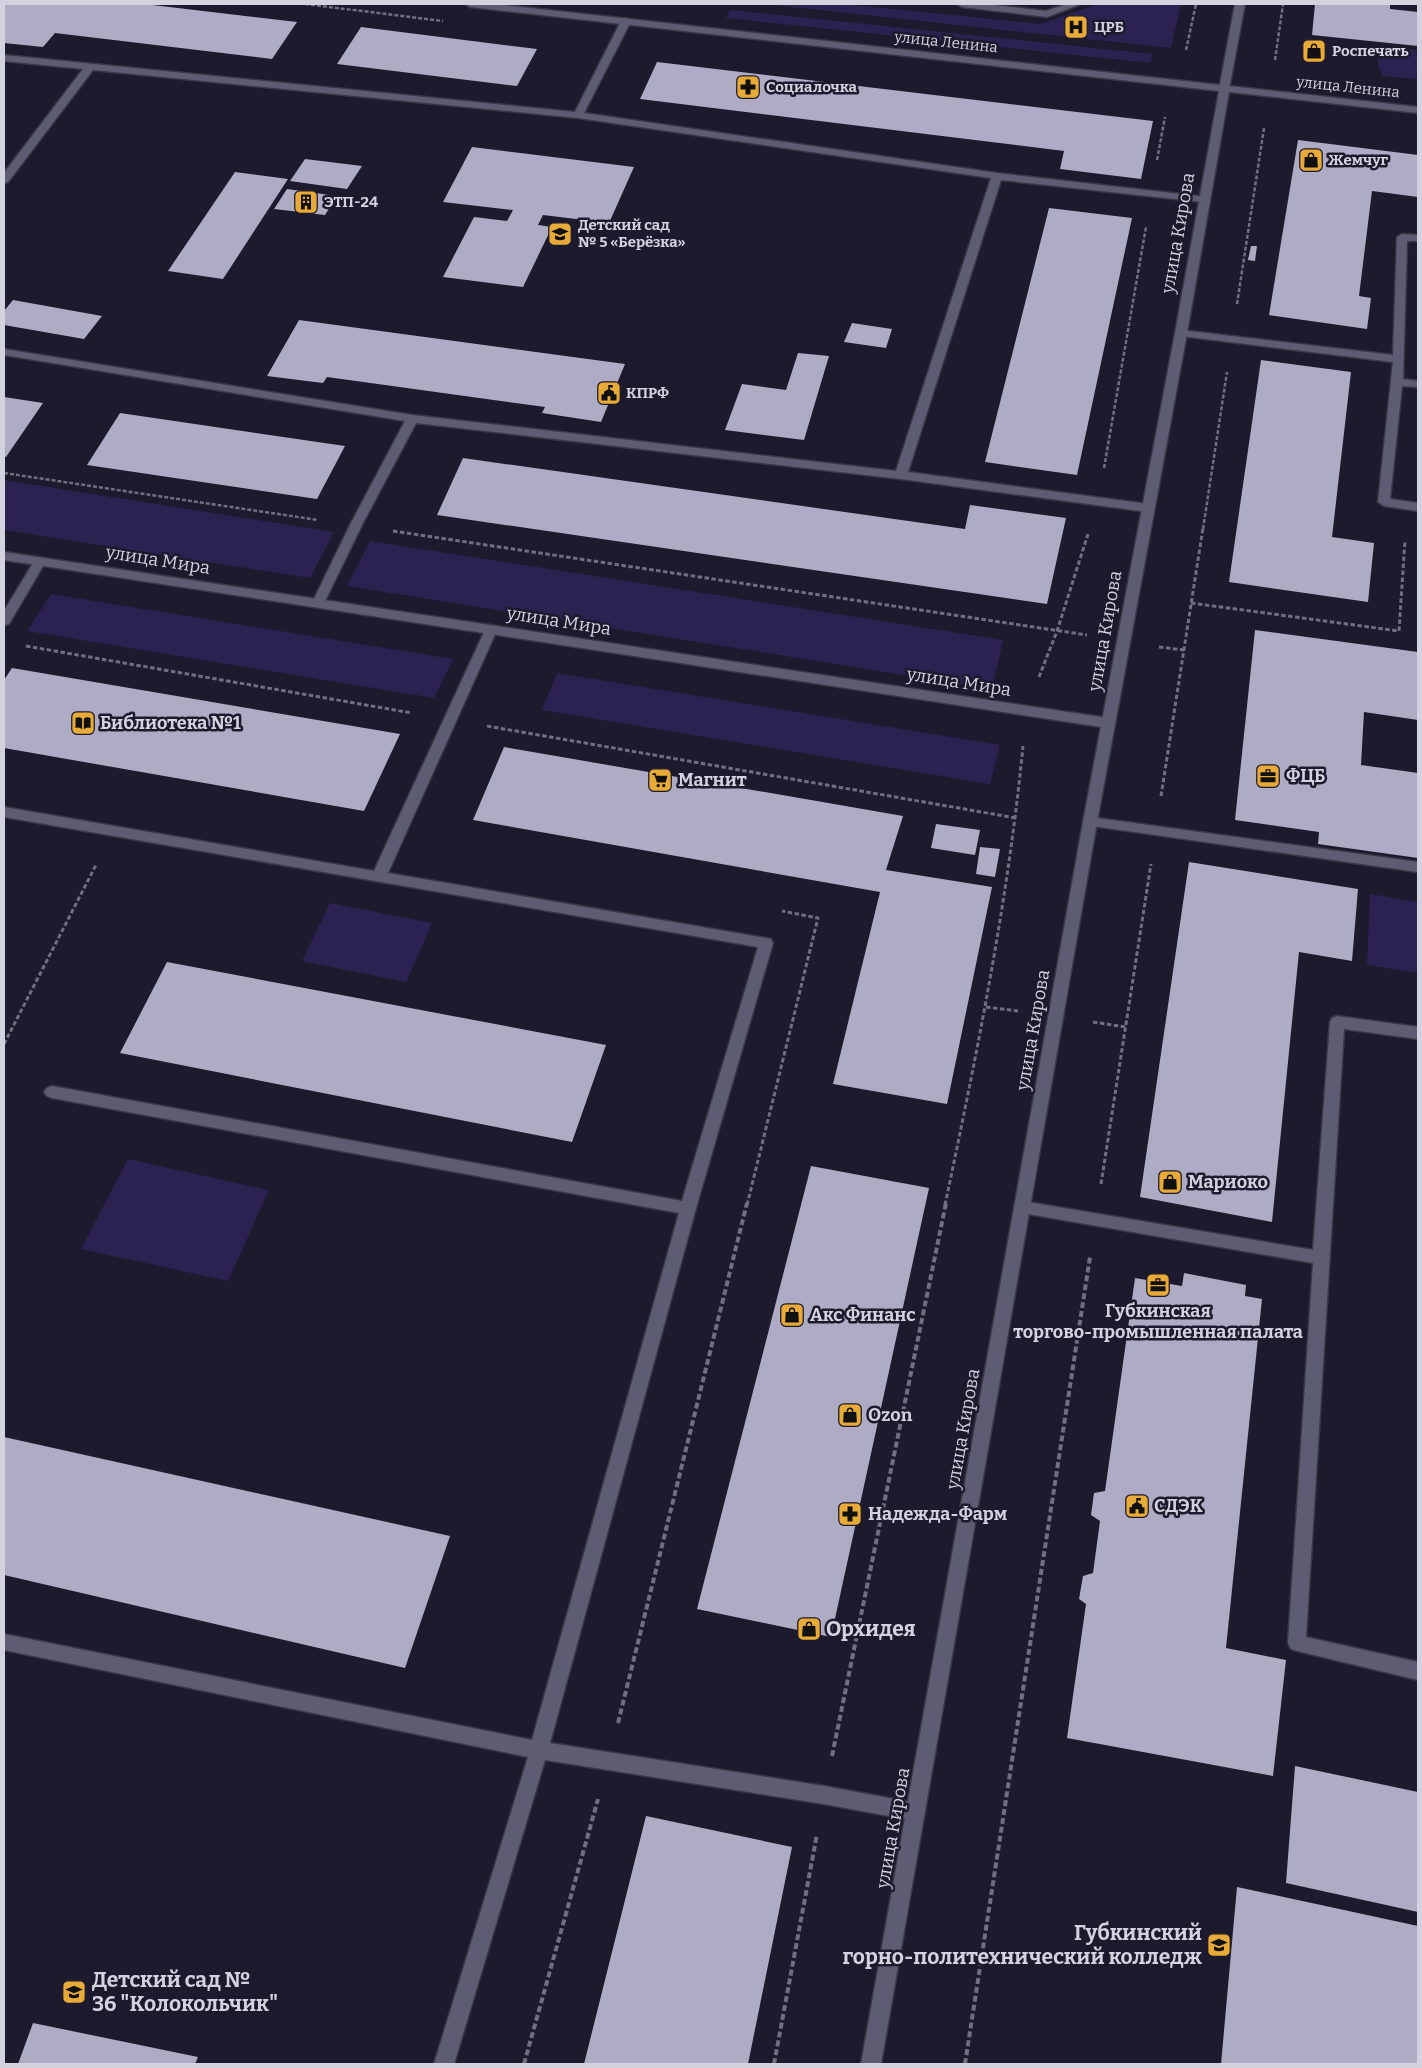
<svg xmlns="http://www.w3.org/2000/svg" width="1422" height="2068" font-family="Bitter,serif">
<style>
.green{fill:#2c2252}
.building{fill:#aeabc5}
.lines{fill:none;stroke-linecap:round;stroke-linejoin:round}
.service-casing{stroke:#383645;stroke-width:3}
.tertiary-casing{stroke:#383645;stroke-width:3}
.secondary-casing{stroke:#383645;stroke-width:3}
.path-far2{stroke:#716f7f;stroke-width:2.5;stroke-dasharray:4 2;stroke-linecap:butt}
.path-far1{stroke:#716f7f;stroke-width:3;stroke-dasharray:4.5 2.5;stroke-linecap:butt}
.path{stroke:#716f7f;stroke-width:4;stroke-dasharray:6 3;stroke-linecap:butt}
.service{fill:#5e5c72;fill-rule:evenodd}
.tertiary{fill:#5e5c72;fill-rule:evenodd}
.secondary{fill:#5e5c72;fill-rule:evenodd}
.labels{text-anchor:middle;stroke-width:5;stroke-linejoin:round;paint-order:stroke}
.far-poi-label{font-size:15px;font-weight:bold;fill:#d3d2df;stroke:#1d1a2d;text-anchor:start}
.far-street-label{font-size:15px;fill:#d3d2df;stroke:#1d1a2d}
.street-label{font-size:18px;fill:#d3d2df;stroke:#1d1a2d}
.poi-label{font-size:18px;font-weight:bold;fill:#d3d2df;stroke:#1d1a2d;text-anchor:start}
.near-poi-label{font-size:21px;font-weight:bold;fill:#d3d2df;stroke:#1d1a2d;text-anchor:start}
</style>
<rect width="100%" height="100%" fill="#1d1a2d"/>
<!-- green -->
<path class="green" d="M764 4H844L1040 24 1099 4H1181L1171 48Z
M730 10 1152 54 1151 63 726 18Z
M1383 47 1418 50V79L1382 76 1377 60Z
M4 480 334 532 310 578 4 530Z
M370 541 1003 640 992 689 347 586Z
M51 594 453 659 434 698 27 631Z
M557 673 1000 745 990 784 542 710Z
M1370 894 1418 902V973L1367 965Z
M330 903 432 923 406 982 302 961Z
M128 1159 269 1190 228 1281 81 1249Z"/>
<!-- building -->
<path class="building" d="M4 4H144L297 22 272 59 55 33 43 47 4 43Z
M1315 4H1390V9L1418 12V46L1312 35Z
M361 27 537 49 517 86 337 64Z
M1306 44 1325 46 1323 58 1304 56Z
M657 62 1153 121 1141 179 1060 169 1064 151 640 99Z
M1298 140 1418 155V197L1372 191 1359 296 1371 298 1367 329 1269 315Z
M472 147 634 167 609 223 543 215 538 225 552 227 523 287 443 277 474 217 507 221 513 210 443 202Z
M305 159 362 166 347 189 290 181Z
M235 172 288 179 223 279 168 271Z
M287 189 337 196 325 215 274 209Z
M1049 208 1132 218 1077 475 985 462Z
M1251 246H1257L1255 261 1248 260Z
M13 300 102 316 84 339 4 325V311Z
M299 320 625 364 601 422 542 413 545 407 327 377 323 383 267 376Z
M852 323 892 329 886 348 844 342Z
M798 353 829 356 804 440 725 430 742 384 786 390Z
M1261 360 1351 372 1332 537 1374 543 1368 602 1229 582Z
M4 397 43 403 6 457 4 456Z
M120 413 345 446 317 499 87 465Z
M463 458 965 529 970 505 1066 518 1047 604 437 515Z
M1255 630 1418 652V720L1364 712 1361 765 1418 773V858L1318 844 1319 832 1235 820Z
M12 668 400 734 364 811 4 748V680Z
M504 747 903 816 886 870 992 887 947 1104 833 1084 880 892 473 820Z
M936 824 980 830 975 855 931 848Z
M980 847 1000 849 995 877 976 874Z
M1189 862 1358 889 1352 961 1299 952 1272 1222 1140 1197Z
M167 962 606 1045 572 1142 120 1053Z
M811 1166 929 1188 831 1637 697 1609Z
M1184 1273 1246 1285 1245 1296 1262 1299 1226 1648 1286 1660 1273 1776 1067 1738 1086 1604 1079 1599 1083 1576 1093 1573 1100 1521 1091 1515 1094 1493 1105 1491 1135 1278 1182 1286Z
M4 1437 450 1536 405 1668 4 1575Z
M1295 1766 1418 1792V1912L1286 1883Z
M646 1816 792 1847 748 2064H584Z
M1237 1887 1418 1926V2064H1221Z
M33 2023 198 2057 195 2064H18Z"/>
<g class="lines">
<!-- service casing -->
<g class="service-casing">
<path id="service" d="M957 4H985L1046 11 1067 4H1081L1047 17 962 7Z
M626 18 631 21 584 113 997 173 1207 197 1208 199 1203 202 1001 180 908 472 1148 504 1152 505 1154 508 1152 511 1148 512 901 479 416 423 362 525 324 603 318 607 312 603 350 525 405 421 4 355V349L412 415 896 471 991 178 578 118 93 70 8 182 4 183V173L83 69 4 61V55L575 112 621 21Z
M1402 234 1418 235V241H1407L1403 379 1418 381V387L1402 386 1390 499 1418 503V511L1384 506 1378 502 1393 362 1181 336 1175 333 1181 330 1393 355 1397 237Z
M40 557 46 561 9 624 4 625V611L36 558Z
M491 626 497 630 388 873 766 938 771 939 773 943 696 1208 550 1743 824 1786 916 1803 923 1805 925 1812 923 1819 916 1821 824 1804 545 1760 454 2064H434L528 1757 4 1650V1634L532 1740 679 1213 52 1098 47 1096 44 1092 47 1088 52 1086 682 1201 758 947 4 817V807L374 871 485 630Z
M1090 817 1418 862V872L1085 825 1083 822 1085 819Z
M1337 1016 1418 1027V1039L1344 1029 1306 1637 1418 1662V1680L1297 1651 1291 1649 1288 1643 1313 1263 1022 1213 1016 1212 1014 1207 1016 1202 1022 1201 1313 1250 1330 1022 1332 1018Z"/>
</g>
<!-- tertiary casing -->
<g class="tertiary-casing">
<path id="tertiary" d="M1235 4H1245L1229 89 1224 92 1219 89Z
M4 552 1108 718 1113 720 1115 723 1113 726 1108 728 4 560Z"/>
</g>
<!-- secondary casing -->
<g class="secondary-casing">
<path id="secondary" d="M465 4H494L1418 107V113L1229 92 1187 333 1097 822 881 2064H861L1083 822 1175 333 1219 91 470 7Z"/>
</g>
<!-- path-far2 -->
<path class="path-far2" d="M305 4 443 21
M1186 50 1196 4
M1275 60 1283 4
M1157 160 1165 117
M1237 304 1264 128
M1104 468 1146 227
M4 473 318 520
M1203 529 1227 372"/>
<!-- path-far1 -->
<path class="path-far1" d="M393 531 1087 635
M1191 603 1399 631 1405 540
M26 646 412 713
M1159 647 1184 650
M1039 677 1057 631 1088 534
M487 726 1016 818
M1161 796 1203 528
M986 1007 1018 1011
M1093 1022 1126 1027
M4 1044 96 865
M1101 1184 1151 864
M747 1205 818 918 782 911
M945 1205C977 1053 1008 901 1023 746"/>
<!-- path -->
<path class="path" d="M618 1723 747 1203
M832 1756 946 1203
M524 2064 598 1799
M774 2064 817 1834
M965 2064 1090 1257"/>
<!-- service -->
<use href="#service" class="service"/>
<!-- tertiary -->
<use href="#tertiary" class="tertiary"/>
<!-- secondary -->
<use href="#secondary" class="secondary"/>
</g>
<!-- icons -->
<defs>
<g id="hospital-square" transform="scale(1.25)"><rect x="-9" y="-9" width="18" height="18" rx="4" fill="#e8ab37" stroke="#1d1a2d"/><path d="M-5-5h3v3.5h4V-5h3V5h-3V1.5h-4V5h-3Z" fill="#111"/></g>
<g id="shop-square" transform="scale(1.25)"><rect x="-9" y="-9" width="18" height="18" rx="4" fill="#e8ab37" stroke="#1d1a2d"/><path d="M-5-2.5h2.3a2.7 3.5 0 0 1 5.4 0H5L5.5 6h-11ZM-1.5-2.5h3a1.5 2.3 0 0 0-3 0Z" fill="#111"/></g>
<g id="pharmacy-square" transform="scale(1.25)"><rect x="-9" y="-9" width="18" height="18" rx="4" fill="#e8ab37" stroke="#1d1a2d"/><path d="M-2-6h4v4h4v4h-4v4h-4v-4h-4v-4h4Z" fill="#111"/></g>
<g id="building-square" transform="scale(1.25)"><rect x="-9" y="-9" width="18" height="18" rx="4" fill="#e8ab37" stroke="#1d1a2d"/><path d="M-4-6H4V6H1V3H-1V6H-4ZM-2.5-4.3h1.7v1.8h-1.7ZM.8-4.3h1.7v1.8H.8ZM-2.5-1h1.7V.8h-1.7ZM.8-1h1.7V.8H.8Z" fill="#111"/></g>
<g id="school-square" transform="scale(1.25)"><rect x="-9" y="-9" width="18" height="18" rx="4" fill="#e8ab37" stroke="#1d1a2d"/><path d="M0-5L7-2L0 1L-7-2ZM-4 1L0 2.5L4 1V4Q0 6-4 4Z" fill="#111"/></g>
<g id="civic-square" transform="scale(1.25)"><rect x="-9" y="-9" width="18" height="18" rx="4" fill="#e8ab37" stroke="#1d1a2d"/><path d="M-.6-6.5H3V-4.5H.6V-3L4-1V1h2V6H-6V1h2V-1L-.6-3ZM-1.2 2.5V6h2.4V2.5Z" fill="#111"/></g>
<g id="library-square" transform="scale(1.25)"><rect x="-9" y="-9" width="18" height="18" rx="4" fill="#e8ab37" stroke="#1d1a2d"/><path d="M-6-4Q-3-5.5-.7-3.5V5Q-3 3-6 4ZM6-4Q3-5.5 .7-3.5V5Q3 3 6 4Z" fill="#111"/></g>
<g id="office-square" transform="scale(1.25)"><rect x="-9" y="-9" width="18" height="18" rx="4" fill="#e8ab37" stroke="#1d1a2d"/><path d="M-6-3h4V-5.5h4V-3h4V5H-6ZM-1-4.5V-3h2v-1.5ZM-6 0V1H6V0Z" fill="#111"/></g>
<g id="supermarket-square" transform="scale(1.25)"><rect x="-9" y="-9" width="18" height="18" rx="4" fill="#e8ab37" stroke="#1d1a2d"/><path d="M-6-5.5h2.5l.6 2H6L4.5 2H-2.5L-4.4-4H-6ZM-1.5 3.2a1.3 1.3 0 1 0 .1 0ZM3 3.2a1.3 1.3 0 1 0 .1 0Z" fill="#111"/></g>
<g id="university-square" transform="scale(1.25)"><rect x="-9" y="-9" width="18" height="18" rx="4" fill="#e8ab37" stroke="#1d1a2d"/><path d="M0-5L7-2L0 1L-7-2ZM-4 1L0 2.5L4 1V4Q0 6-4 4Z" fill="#111"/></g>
</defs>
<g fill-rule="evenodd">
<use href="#hospital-square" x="1076" y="27"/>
<use href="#shop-square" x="1314" y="51"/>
<use href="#pharmacy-square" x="748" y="87"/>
<use href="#shop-square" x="1311" y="160"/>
<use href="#building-square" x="306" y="202"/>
<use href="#school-square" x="560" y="234"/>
<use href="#civic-square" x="609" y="393"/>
<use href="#library-square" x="83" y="723"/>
<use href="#office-square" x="1268" y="776"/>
<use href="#supermarket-square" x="660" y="780"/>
<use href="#shop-square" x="1170" y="1182"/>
<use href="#office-square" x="1158" y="1285"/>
<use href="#shop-square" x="792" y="1315"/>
<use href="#shop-square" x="850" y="1415"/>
<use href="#civic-square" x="1137" y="1506"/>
<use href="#pharmacy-square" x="850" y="1514"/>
<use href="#shop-square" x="809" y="1629"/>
<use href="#university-square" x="1219" y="1945"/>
<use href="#school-square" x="74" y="1992"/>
</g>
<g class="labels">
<!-- far-poi labels -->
<g class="far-poi-label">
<text x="1094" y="32">ЦРБ</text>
<text x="1332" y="56">Роспечать</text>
<text x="766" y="92">Социалочка</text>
<text x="1328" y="165">Жемчуг</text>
<text x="324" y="207">ЭТП-24</text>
<text x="578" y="230">Детский сад<tspan x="578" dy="17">№ 5 «Берёзка»</tspan></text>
<text x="626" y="398">КПРФ</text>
</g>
<!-- far-street labels -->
<g class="far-street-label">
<text transform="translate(946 42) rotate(6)" y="5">улица Ленина</text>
<text transform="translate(1348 87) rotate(6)" y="5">улица Ленина</text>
</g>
<!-- street labels -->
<g class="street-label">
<text transform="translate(1178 233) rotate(-80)" y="6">улица Кирова</text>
<text transform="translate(158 560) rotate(9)" y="6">улица Мира</text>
<text transform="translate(559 621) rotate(9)" y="6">улица Мира</text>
<text transform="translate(1105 631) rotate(-80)" y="6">улица Кирова</text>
<text transform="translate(959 682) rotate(9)" y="6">улица Мира</text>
<text transform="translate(1033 1030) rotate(-80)" y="6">улица Кирова</text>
<text transform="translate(963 1429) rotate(-80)" y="6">улица Кирова</text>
<text transform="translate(893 1828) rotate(-80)" y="6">улица Кирова</text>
</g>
<!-- poi labels -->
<g class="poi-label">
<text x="100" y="729">Библиотека №1</text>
<text x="1286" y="782">ФЦБ</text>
<text x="678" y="786">Магнит</text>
<text x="1188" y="1188">Мариоко</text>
<text x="1158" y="1317" text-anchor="middle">Губкинская<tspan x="1158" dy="21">торгово-промышленная палата</tspan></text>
<text x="810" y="1321">Акс Финанс</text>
<text x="868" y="1421">Ozon</text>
<text x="1154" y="1512">СДЭК</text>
<text x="868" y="1520">Надежда-Фарм</text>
</g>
<!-- near-poi labels -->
<g class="near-poi-label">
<text x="826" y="1636">Орхидея</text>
<text x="1202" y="1940" text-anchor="end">Губкинский<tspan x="1202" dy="24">горно-политехнический колледж</tspan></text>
<text x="92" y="1987">Детский сад №<tspan x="92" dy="24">36 "Колокольчик"</tspan></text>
</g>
</g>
<!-- border -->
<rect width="1422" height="2068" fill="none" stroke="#d3d2df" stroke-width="10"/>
</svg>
